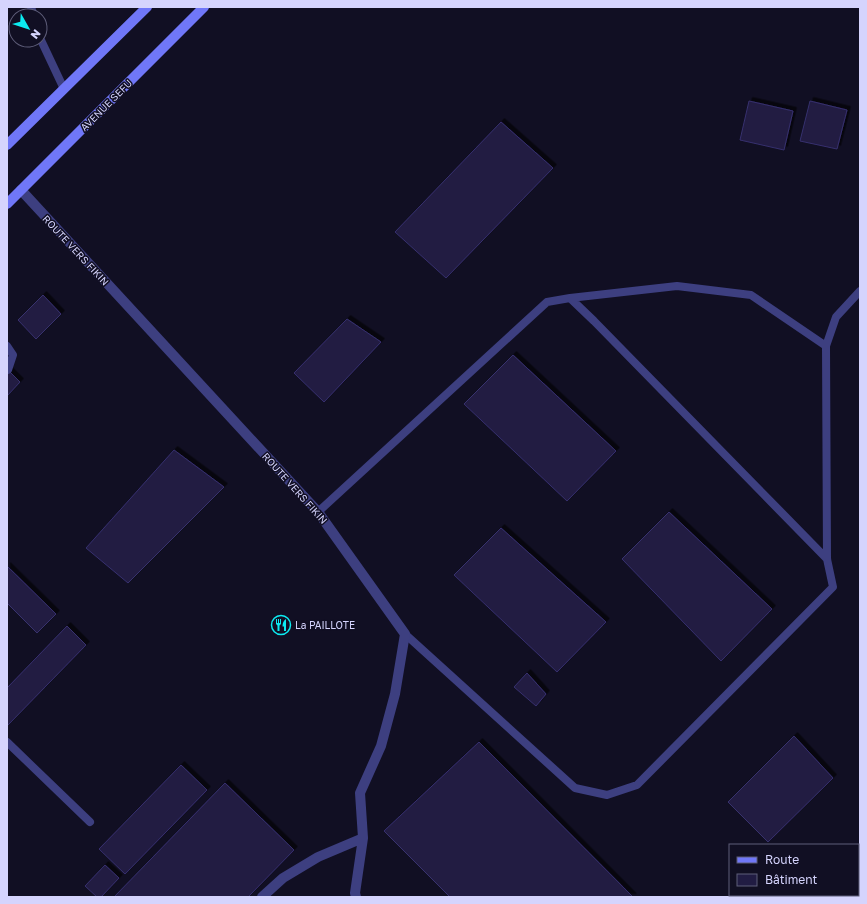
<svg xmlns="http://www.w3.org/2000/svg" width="867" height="904" font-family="'Golos Text',sans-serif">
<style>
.building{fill:#211c43;stroke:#37306e;filter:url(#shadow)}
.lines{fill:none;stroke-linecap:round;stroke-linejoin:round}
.lane{stroke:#3d3f80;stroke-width:8}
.street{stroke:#3d3f80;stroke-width:10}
.secondary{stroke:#7077f8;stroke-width:10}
.labels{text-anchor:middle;stroke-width:3;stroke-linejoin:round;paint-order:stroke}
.street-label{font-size:10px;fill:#d5d4fd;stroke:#110f23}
.poi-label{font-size:10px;fill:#d5d4fd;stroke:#110f23;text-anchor:start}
</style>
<defs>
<filter id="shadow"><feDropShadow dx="3.5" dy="-3.5" stdDeviation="0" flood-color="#0009"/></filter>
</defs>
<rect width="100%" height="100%" fill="#110f23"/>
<!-- building -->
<path class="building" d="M749 101 793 111 784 150 740 140Z
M810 101 847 110 837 149 800 141Z
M501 122 553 168 446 278 395 232Z
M43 295 61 314 36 339 18 320Z
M347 319 381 342 324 402 294 373Z
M513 355 616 451 567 501 464 404Z
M7 369 20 382 7 396Z
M174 450 224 487 128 583 86 548Z
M669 512 772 609 721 661 622 559Z
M501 528 606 622 557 672 454 575Z
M7 566 56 614 37 633 7 603Z
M67 626 86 645 8 725 7 723V688Z
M527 673 546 694 536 706 514 687Z
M794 736 833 778 768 842 728 802Z
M479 742 633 897H450L384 831Z
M181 765 207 790 125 874 99 849Z
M225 783 294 850 248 897H114Z
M105 865 119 878 101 897H97L85 886Z"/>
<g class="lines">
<!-- lane -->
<path class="lane" d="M31 7 34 16
M40 38 64 89
M570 298 677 286 751 295 826 346
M7 346 13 355 8 370
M318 512 547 302 570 298 594 321 827 559
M405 634 575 788 607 795 637 785 833 587 827 559 826 346 836 317 860 291
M7 742 90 822"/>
<!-- street -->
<path class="street" d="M21 190 318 512 405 634 395 694 381 746 360 793 363 838 355 893 356 897
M262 897 283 878 318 857 363 838"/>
<!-- secondary -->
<path class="secondary" d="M7 145 147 7
M7 204 204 7"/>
</g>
<!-- icons -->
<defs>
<g id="restaurant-ring" transform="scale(1)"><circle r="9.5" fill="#110f23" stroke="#0cebf1" stroke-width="1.5"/><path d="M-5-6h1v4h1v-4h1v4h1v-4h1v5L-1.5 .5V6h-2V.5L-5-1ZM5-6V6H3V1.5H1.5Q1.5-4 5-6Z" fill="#0cebf1"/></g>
</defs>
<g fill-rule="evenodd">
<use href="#restaurant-ring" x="281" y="625"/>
</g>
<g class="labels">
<!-- street labels -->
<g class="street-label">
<text transform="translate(106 105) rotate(-45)" y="4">AVENUE SEFU</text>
<text transform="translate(76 250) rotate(47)" y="4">ROUTE VERS FIKIN</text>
<text transform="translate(295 488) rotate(48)" y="4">ROUTE VERS FIKIN</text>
</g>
<!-- poi labels -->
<g class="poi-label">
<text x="295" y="629">La PAILLOTE</text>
</g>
</g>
<!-- border -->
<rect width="867" height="904" fill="none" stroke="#d5d4fd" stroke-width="16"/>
<!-- legend -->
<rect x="729" y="844" width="130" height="52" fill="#110f23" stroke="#5f5e7a"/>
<rect x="737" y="857" width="20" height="6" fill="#7077f8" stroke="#5f5e7a"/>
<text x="765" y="864" font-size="12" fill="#d5d4fd">Route</text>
<rect x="737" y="874" width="20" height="12" fill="#211c43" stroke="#5f5e7a"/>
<text x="765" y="884" font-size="12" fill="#d5d4fd">Bâtiment</text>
<!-- north arrow -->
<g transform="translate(28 28) rotate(129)"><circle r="19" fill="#110f23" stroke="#5f5e7a"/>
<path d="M0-3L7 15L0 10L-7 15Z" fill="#0cebf1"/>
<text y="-6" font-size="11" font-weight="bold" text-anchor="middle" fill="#d5d4fd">N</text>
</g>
</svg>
